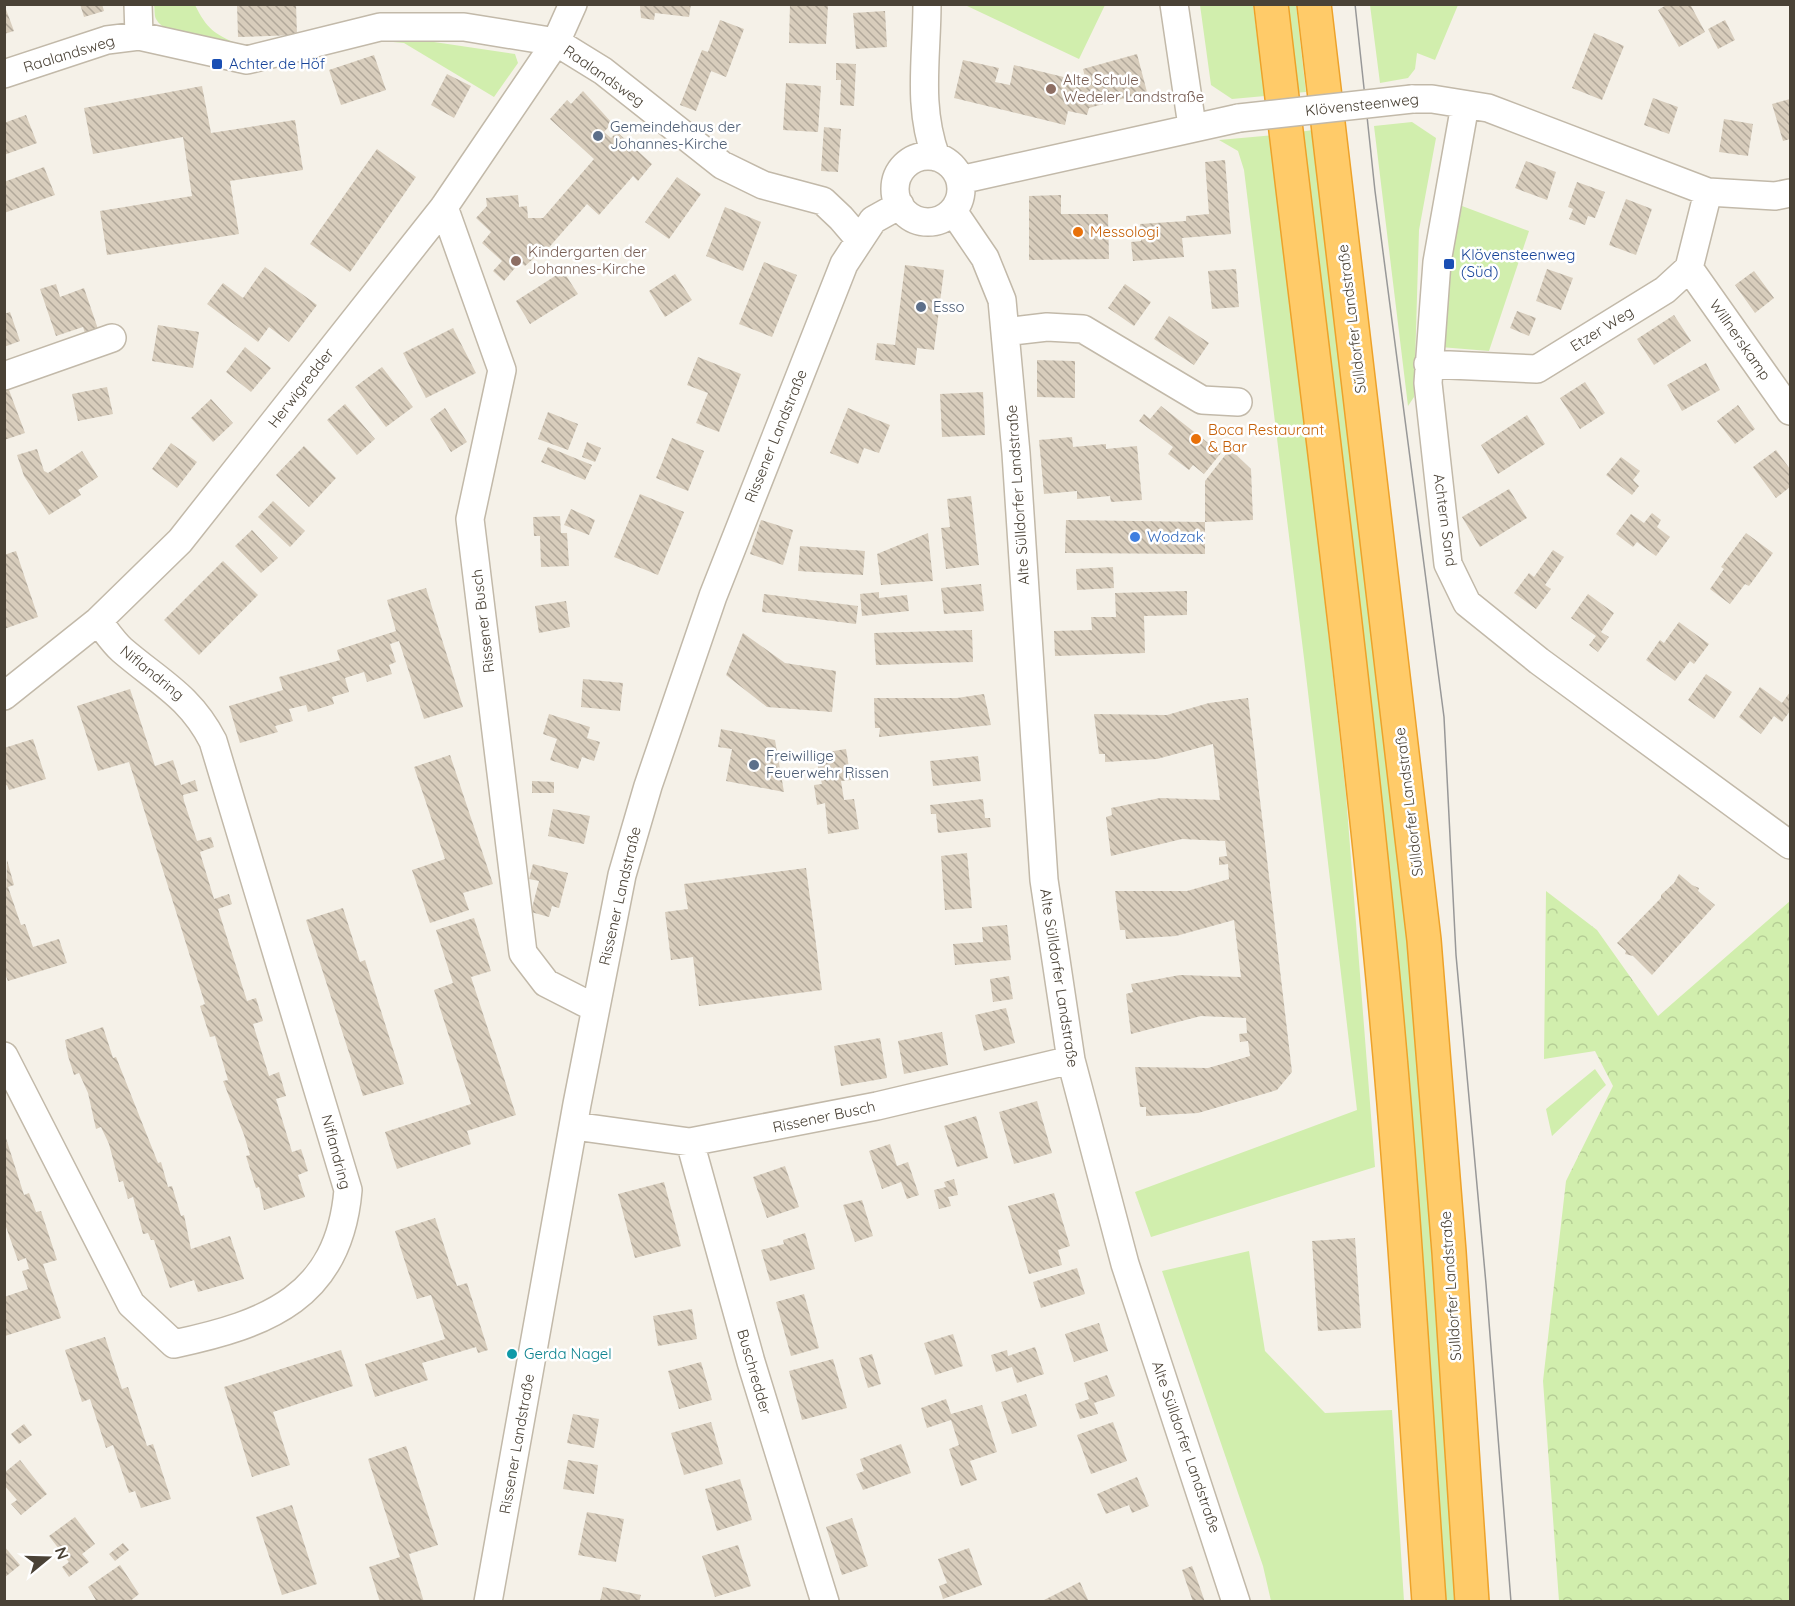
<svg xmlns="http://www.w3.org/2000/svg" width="1795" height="1606" font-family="Quicksand,sans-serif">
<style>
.green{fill:#d1eead}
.forest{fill:url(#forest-crowns)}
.building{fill:url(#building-back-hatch)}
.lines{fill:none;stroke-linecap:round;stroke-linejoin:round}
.minor-casing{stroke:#c2b9a9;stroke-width:30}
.highway-casing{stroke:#eda22a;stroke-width:36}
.minor{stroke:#fff;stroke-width:27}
.highway{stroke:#ffcb69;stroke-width:33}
.tram{stroke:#989898;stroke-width:1.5}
.minor-bridge-casing{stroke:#c2b9a9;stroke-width:30;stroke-linecap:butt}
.minor-bridge{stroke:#fff;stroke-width:27}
.transit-dot{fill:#1a4fb4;stroke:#fff;stroke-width:2}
.education-dot{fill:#8d6e63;stroke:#fff;stroke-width:2}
.service-dot{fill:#5c6f8a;stroke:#fff;stroke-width:2}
.food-dot{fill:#e8710a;stroke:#fff;stroke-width:2}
.shop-dot{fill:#3f7fe0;stroke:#fff;stroke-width:2}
.culture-dot{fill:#0f9aa8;stroke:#fff;stroke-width:2}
.labels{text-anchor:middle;stroke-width:5;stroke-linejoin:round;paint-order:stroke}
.street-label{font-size:15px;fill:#4a4236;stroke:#fff}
.transit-label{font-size:15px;fill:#164399;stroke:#fff;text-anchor:start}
.education-label{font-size:15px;fill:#785e54;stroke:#fff;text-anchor:start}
.service-label{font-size:15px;fill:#4e5e75;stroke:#fff;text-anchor:start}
.food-label{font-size:15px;fill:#c56008;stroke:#fff;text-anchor:start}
.shop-label{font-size:15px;fill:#366cbe;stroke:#fff;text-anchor:start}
.culture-label{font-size:15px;fill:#0d838f;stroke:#fff;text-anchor:start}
</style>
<defs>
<pattern id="forest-crowns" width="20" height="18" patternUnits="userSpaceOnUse" patternTransform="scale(1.5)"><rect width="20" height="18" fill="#d1eead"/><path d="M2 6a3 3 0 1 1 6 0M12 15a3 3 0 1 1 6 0" fill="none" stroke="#b5cd95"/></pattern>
<pattern id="building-back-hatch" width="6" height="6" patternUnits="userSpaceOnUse" patternTransform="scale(1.5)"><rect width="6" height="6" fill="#d8cdbc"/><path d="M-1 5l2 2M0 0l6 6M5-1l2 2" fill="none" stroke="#b1a89a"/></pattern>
</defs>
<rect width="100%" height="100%" fill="#f5f1e8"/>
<!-- green -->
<path class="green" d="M154 5H195C207 29 214 34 238 44 219 41 166 38 156 19 154 15 155 9 154 5Z
M965 5H1105L1079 59Z
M1200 5H1253L1265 96 1232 99 1211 85Z
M1282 5H1296L1306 92 1294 93Z
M1370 5V4L1458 5 1435 60 1417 53 1415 69 1408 78 1380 83Z
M382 41 434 42 515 54 518 63 494 97 404 43Z
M1412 122 1436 138 1419 230 1414 397 1408 406 1374 126Z
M1313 130 1410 959 1457 1601H1445L1410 1084 1299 132Z
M1274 135 1346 795 1375 1167 1151 1237 1135 1192 1357 1110 1304 658 1244 170 1238 151 1219 140Z
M1462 206 1529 231 1489 351 1440 347 1449 272Z
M1595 1069 1606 1085 1552 1136 1546 1109Z
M1249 1251 1265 1351 1325 1413 1392 1410 1404 1601H1271L1263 1566 1162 1271Z"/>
<!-- forest -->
<path class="forest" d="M1546 891 1597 930 1658 1016 1790 901V1601H1559L1543 1381 1566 1181 1613 1086 1595 1051 1544 1059Z"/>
<!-- building -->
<path class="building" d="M4 4 14 31 4 34Z
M80 4H102L104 11 84 17Z
M237 4H296L297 35 238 37Z
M643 4H691L689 17 655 13 654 20 641 18 640 6Z
M790 4H828L826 44 789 43Z
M1668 4H1690L1705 32 1679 47 1658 10Z
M885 11 887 47 856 49 853 13Z
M720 20 744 29 726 77 711 71 696 111 680 105 702 50 708 52Z
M1725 20 1735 40 1718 49 1708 29Z
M1594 33 1624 46 1602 100 1572 88Z
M1137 54 1147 92 1089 108 1087 115 1068 111 1065 125 954 98 963 60 999 68 995 82 1010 85 1014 65 1076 80 1085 77 1083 69Z
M374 55 386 90 341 105 329 70Z
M836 63 856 64 854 106 840 105 841 80H836Z
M447 74 471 86 454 118 431 105Z
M786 83 821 86 818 132 783 130Z
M202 86 211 133 295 120 303 170 230 181 239 234 107 255 100 211 192 196 183 137 93 154 84 108Z
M583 91 612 123 604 132 611 138 617 132 652 164 638 181 633 176 599 215 587 204 545 252 543 250 525 266 520 262 504 281 493 271 502 261 482 243 491 232 476 218 487 206 486 198 518 195 519 207 527 206 528 218H543L594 159 550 119 567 100 571 104Z
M1653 98 1678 107 1669 134 1644 125Z
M1790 99V139L1783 141 1772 104Z
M26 115 37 143 4 155V123Z
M1724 119 1753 124 1748 156 1719 152Z
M824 127 841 129 838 172 821 171Z
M377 149 416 177 350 272 310 244Z
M1225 160 1231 234 1182 238 1184 257 1133 261 1131 242 1141 241 1140 224 1186 221V216L1209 214 1205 162Z
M1526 161 1556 172 1547 200 1515 188Z
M44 167 55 195 4 213V182Z
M677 177 701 194 669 239 645 222Z
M1577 182 1605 192 1595 218 1588 216 1585 225 1569 219 1573 209 1568 207Z
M1061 195V214H1108L1109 259 1029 260V196Z
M1626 199 1652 209 1636 255 1609 245Z
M725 207 761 222 743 271 706 256Z
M764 262 797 275 772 337 739 324Z
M905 265 944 270 934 350 917 348 915 365 875 360 877 343 895 345Z
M265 267 317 305 289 342 269 327 258 342 207 304 223 283 243 298Z
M1236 269 1239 307 1212 309 1208 271Z
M1547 269 1573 278 1561 310 1536 301Z
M563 271 578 294 530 324 516 301Z
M1754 271 1774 298 1755 313 1735 285Z
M675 274 692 300 665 317 649 291Z
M56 284 60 297 84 288 98 329 85 333 83 327 56 336 40 289Z
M1125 284 1151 302 1134 326 1108 308Z
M1517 311 1536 318 1529 336 1510 328Z
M10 312 20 341 4 347V314Z
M1674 315 1691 341 1654 365 1637 339Z
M1169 316 1209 343 1194 365 1154 339Z
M158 325 199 332 193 368 152 361Z
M453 328 476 373 426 398 403 353Z
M245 347 271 368 251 392 226 372Z
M698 357 741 374 719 432 696 423 708 393 687 385Z
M1037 360 1075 361V398L1037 397Z
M1706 363 1720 390 1682 411 1667 385Z
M382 367 413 407 386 427 355 387Z
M1585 382 1605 413 1580 429 1560 398Z
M107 387 113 414 78 421 72 394Z
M9 390 25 433 4 440V391Z
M983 392 985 435 942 437 940 394Z
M211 399 233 423 213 442 191 418Z
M345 404 375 439 357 455 327 420Z
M1738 405 1755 429 1735 444 1717 421Z
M1161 406 1221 453 1204 474 1193 465 1189 470 1168 454 1173 447 1139 421 1144 414 1150 419Z
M445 408 467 442 451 452 430 419Z
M848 408 890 425 879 453 864 448 858 464 830 453Z
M548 412 578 424 568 450 538 439Z
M1527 415 1545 444 1498 474 1481 445Z
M1072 437 1073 447 1106 444V449L1137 446 1142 500 1111 502 1110 496 1077 499V491L1044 494 1039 440Z
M672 438 704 451 688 491 656 478Z
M587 442 601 448 595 462 582 457Z
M171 443 197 462 177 488 152 469Z
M304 446 336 478 309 507 276 475Z
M548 447 592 465 585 480 541 462Z
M37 449 44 471 48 473 82 451 98 477 78 490 81 495 49 515 24 476 17 455Z
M1230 449 1251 469 1253 520 1205 522V554L1065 553 1066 520 1205 522V481Z
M1776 450 1790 469V487L1776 498 1753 467Z
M1621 457 1640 471 1633 480 1639 486 1632 495 1606 475Z
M1509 489 1527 518 1480 547 1462 517Z
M640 494 684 512 658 575 614 557Z
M971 496 979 565 946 569 941 528 950 527 947 499Z
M273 501 305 531 290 547 258 517Z
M571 509 595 520 589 535 564 525Z
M1652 513 1661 520 1657 527 1670 537 1656 556 1637 542 1633 547 1616 534 1631 514 1644 523Z
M560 516 561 533H567L569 566 541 567 540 536H534L533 517Z
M761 520 793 530 783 565 750 554Z
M252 530 278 558 261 573 235 546Z
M928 533 933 581 881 585 877 554Z
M1746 533 1773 553 1749 586 1745 584 1730 604 1710 589 1724 569 1721 567Z
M800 546 865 551 863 575 798 571Z
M1553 550 1564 557 1545 585 1551 589 1536 609 1514 593 1529 573 1534 577Z
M16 551 38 617 4 629V555Z
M223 561 258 595 199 655 164 620Z
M1113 567 1114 588 1077 590 1076 569Z
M981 584 984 611 944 614 941 588Z
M426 588 463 707 424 719 399 641 390 644 396 662 389 665 392 674 367 682 364 672 345 678 349 692 332 697 334 704 308 712 306 705 289 709 293 721 275 726 278 732 240 743 229 706 283 690 279 677 340 660 337 650 396 631 387 600Z
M1187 591V615L1144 616 1145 653 1055 656 1054 631 1092 630 1091 617H1116L1115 593Z
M879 592V598L907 595 909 611 862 616 860 594Z
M764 594 858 606 856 624 762 612Z
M1588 594 1614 613 1601 632 1609 637 1598 652 1589 645 1596 636 1571 618Z
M566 601 570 627 539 633 535 606Z
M1679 622 1709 644 1694 664 1690 661 1675 681 1646 660 1660 640 1664 643Z
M972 630 973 662 876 665 874 633Z
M743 633 785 663 836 671 832 712 767 707 726 675Z
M1706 674 1732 692 1714 719 1688 700Z
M583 679 623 683 620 711 581 707Z
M1760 687 1782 703 1790 692V711L1782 722 1774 716 1761 734 1739 717Z
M130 689 155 766 173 760 181 785 195 780 198 791 183 795 184 801 197 841 211 837 214 847 200 852 201 856 214 899 229 894 232 904 218 909 247 1001 256 998 263 1021 253 1024 269 1076 279 1072 286 1096 276 1099 292 1152 301 1149 308 1171 298 1175 305 1197 264 1210 259 1187 256 1188 246 1156 250 1155 244 1135 223 1081 228 1080 215 1036 210 1037 200 1006 205 1004 129 762 98 771 77 706Z
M984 694 991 725 879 737 880 728H875L874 698H957Z
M1248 698 1292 1072 1277 1090 1198 1113 1146 1116V1107H1140L1135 1067 1208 1068 1250 1056 1248 1041 1240 1042 1239 1034 1247 1033 1246 1018 1201 1016 1131 1034 1126 994 1133 992 1131 984 1180 975 1241 977 1234 920 1176 936 1126 939 1125 930H1120L1115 891H1187L1229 879 1228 864 1219 865V857L1227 856 1225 841 1182 839 1111 856 1106 817 1112 815 1111 808 1160 798 1220 800 1213 744 1157 759 1105 762V754H1099L1094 714 1167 715 1209 703Z
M549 714 590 727 587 738 600 742 594 761 582 757 578 769 550 760 557 739 543 734Z
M721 729 775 740 784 792 726 781 732 749 718 747Z
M33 739 46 779 9 790 7 785 4 786V748Z
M846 749 851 780 841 781 844 800 854 799 859 829 828 834 825 803 817 805 814 785 822 784 815 754Z
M450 755 493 884 463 893 469 910 430 923 412 870 445 859 414 767Z
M978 756 981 781 933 786 930 761Z
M532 781 554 782V793H532Z
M983 799 985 818H990L991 827 938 833 936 814H931L930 805Z
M553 809 590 816 584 844 548 836Z
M967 853 972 908 945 910 941 856Z
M7 860 14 885 8 887 21 925 25 924 33 947 59 939 67 963 8 981 4 971Z
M533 864 568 873 559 908 552 906 549 917 531 912 539 881 529 879Z
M806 868 822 990 699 1006 693 957 671 960 665 912 688 909 684 884Z
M1679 874 1692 885 1699 888 1698 891 1715 905 1652 975 1633 956 1625 954 1626 951 1617 943 1661 898V895L1674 883Z
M343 908 360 962 365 960 404 1084 363 1096 306 920Z
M474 918 491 971 471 977 516 1115 467 1131 471 1144 397 1169 385 1132 471 1104 434 990 453 983 436 930Z
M1007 925 1011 960 955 965 953 944 983 942 982 927Z
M1009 976 1013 999 993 1002 990 979Z
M1006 1008 1015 1043 984 1051 975 1015Z
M103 1027 113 1058 116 1057 158 1163 161 1162 168 1187 172 1186 181 1216 184 1215 191 1249 230 1236 244 1279 198 1292 194 1280 170 1288 154 1240H151L148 1233 143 1234 133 1197 128 1199 123 1181 119 1182 109 1144 101 1127 96 1129 88 1093 79 1073 74 1075 68 1056 65 1040Z
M942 1032 948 1065 904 1074 898 1041Z
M880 1038 887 1078 841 1086 834 1046Z
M1037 1101 1052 1153 1014 1164 999 1112Z
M976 1116 988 1158 957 1167 944 1126Z
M5 1135 24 1195 29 1193 36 1212 41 1211 57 1260 43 1264 61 1318 5 1336 4 1297 28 1289 22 1271 29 1269 26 1258 18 1261 4 1221Z
M890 1144 897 1166 908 1162 919 1195 907 1199 901 1182 882 1189 869 1151Z
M785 1166 799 1207 767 1218 753 1177Z
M954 1179 958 1195 948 1197 951 1206 939 1209 934 1190 946 1187 944 1182Z
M664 1182 681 1246 635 1258 618 1194Z
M1054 1193 1070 1246 1058 1250 1062 1265 1029 1274 1008 1206Z
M862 1200 873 1236 855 1242 843 1205Z
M435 1218 457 1286 467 1283 488 1350 478 1353 476 1347 422 1363 428 1380 375 1397 365 1364 445 1339 431 1295 417 1299 395 1231Z
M805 1233 815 1269 770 1281 761 1250 784 1244 783 1240Z
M1355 1238 1361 1328 1318 1331 1312 1241Z
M1077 1268 1085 1294 1041 1308 1033 1282Z
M804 1294 819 1348 791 1356 776 1302Z
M692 1309 697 1339 658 1346 653 1316Z
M1099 1323 1108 1351 1074 1362 1065 1334Z
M953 1334 963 1366 935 1375 924 1343Z
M105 1337 122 1389 128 1387 147 1446 153 1444 171 1499 141 1508 135 1491 129 1493 113 1445 106 1448 90 1399 82 1402 65 1350Z
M1035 1347 1044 1374 1017 1383 1012 1367 996 1372 991 1355 1007 1350 1008 1356Z
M341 1350 353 1386 273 1412 290 1465 252 1477 224 1387Z
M872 1354 881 1384 868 1388 859 1358Z
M833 1359 847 1408 802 1420 789 1371Z
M701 1362 712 1400 679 1409 668 1371Z
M1107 1375 1115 1396 1094 1403 1098 1414 1080 1419 1075 1404 1089 1399 1084 1383Z
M1026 1394 1037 1426 1012 1434 1001 1402Z
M946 1399 951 1414 982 1405 997 1452 970 1461 977 1480 961 1486 949 1449 959 1445 951 1420 927 1428 921 1408Z
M573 1414 599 1419 594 1448 567 1443Z
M711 1422 723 1464 684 1475 671 1433Z
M1113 1422 1127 1461 1091 1474 1077 1435Z
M24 1424 32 1435 19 1444 11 1434Z
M901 1444 911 1473 863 1490 856 1474 864 1471 860 1459Z
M406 1446 438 1545 409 1554 424 1602H380L369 1567 400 1557 368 1459Z
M20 1460 47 1494 21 1515 11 1504 17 1500 4 1485V1473Z
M568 1460 598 1465 594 1494 563 1489Z
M1137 1477 1149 1506 1132 1513 1129 1505 1106 1514 1097 1494Z
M740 1479 752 1520 717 1531 705 1489Z
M292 1505 317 1584 282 1595 256 1517Z
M587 1512 624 1519 616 1562 578 1555Z
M75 1517 95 1544 82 1554 89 1562 69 1577 62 1567 69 1562 49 1536Z
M852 1518 868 1566 842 1575 826 1527Z
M123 1543 129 1550 115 1561 109 1554Z
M738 1545 751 1586 715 1597 702 1556Z
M4 1546 20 1565 4 1578Z
M969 1548 982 1585 943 1599 939 1586 947 1583 938 1559Z
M120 1565 139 1594 129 1602H97L88 1587Z
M1192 1566 1198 1582 1205 1602H1193L1182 1570Z
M1080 1582 1089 1602H1040Z
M603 1587 641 1595 639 1602H600Z"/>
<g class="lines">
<!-- minor casing -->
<g class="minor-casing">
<path id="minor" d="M138 4 139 36
M927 4C927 57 917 106 936 157
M1174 4 1192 126
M4 74 107 40 139 36 247 60 380 27H464L556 42 603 71 722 165 763 185 823 201 841 218 859 239
M1412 99H1432L1488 108 1708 192 1775 196 1790 193
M1465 105 1437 262 1428 383 1448 564 1467 603 1539 661 1790 845
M895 189a33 33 0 1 1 66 0a33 33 0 1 1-66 0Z
M960 180 1239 118
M444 207 502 370 470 519 523 953 546 983 595 1008
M953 211 985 258 1002 300 1016 453 1044 880 1071 1060 1125 1264 1236 1602
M1689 268 1790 411
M1005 332 1047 327 1083 329 1202 400 1238 402
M1428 364 1537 369 1665 290 1689 268 1708 192
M4 376 112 338
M4 696 98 621 180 541 444 207 556 42 573 4
M4 1056 131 1304 174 1344C268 1324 339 1297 348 1190L213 741C190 696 159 682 122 650 113 642 106 631 98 621
M574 1126 690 1142 877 1106 1071 1060
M690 1142 751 1362 825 1602
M488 1602 577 1104 622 875 648 786 713 596 844 264 873 220 900 205"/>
</g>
<!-- highway casing -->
<g class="highway-casing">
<path id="highway" d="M1271 4C1308 322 1350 640 1381 958 1402 1172 1414 1387 1429 1602
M1314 4 1424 940 1449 1252 1472 1602"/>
</g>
<!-- minor -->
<use href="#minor" class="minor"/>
<!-- highway -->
<use href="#highway" class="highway"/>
<!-- tram -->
<path class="tram" d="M1355 4 1375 191 1444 717 1456 955 1486 1284 1511 1602"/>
<!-- minor-bridge casing -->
<g class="minor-bridge-casing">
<path id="minor-bridge" d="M1239 118 1412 99"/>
</g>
<!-- minor-bridge -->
<use href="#minor-bridge" class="minor-bridge"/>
</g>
<!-- markers -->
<g class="transit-dot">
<rect x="211" y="58" width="12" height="12" rx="3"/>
<rect x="1443" y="258" width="12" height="12" rx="3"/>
</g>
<g class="education-dot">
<circle cx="1051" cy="89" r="6"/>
<circle cx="516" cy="261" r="6"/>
</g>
<g class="service-dot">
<circle cx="598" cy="136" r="6"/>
<circle cx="921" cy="307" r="6"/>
<circle cx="754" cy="765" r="6"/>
</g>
<g class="food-dot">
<circle cx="1078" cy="232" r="6"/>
<circle cx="1196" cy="439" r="6"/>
</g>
<circle class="shop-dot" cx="1135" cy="537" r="6"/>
<circle class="culture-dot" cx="512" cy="1354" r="6"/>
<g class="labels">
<!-- street labels -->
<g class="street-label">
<text transform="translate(69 54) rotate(-17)" y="5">Raalandsweg</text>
<text transform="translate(604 76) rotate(35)" y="5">Raalandsweg</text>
<text transform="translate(1362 105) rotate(-6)" y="5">Klövensteenweg</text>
<text transform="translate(1352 319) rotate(-97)" y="5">Sülldorfer Landstraße</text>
<text transform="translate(1602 329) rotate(-32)" y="5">Etzer Weg</text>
<text transform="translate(1740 340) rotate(55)" y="5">Willnerskamp</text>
<text transform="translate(301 388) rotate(-52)" y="5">Herwigredder</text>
<text transform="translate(776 436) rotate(-68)" y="5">Rissener Landstraße</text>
<text transform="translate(1018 495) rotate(-94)" y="5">Alte Sülldorfer Landstraße</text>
<text transform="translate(1445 520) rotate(82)" y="5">Achtern Sand</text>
<text transform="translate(483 621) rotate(-97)" y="5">Rissener Busch</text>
<text transform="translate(152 673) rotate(39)" y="5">Niflandring</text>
<text transform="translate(1409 802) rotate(-97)" y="5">Sülldorfer Landstraße</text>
<text transform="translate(620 896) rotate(-77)" y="5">Rissener Landstraße</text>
<text transform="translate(1059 978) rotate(81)" y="5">Alte Sülldorfer Landstraße</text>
<text transform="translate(824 1117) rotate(-12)" y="5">Rissener Busch</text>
<text transform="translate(336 1152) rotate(75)" y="5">Niflandring</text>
<text transform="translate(1451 1286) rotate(-94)" y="5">Sülldorfer Landstraße</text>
<text transform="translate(754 1372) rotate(74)" y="5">Buschredder</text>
<text transform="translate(517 1444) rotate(-80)" y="5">Rissener Landstraße</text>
<text transform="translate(1186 1447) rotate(71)" y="5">Alte Sülldorfer Landstraße</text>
</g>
<!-- transit labels -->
<g class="transit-label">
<text x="229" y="69">Achter de Höf</text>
<text x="1461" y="260">Klövensteenweg<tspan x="1461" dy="17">(Süd)</tspan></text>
</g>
<!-- education labels -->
<g class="education-label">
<text x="1063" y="85">Alte Schule<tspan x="1063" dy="17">Wedeler Landstraße</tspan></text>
<text x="528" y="257">Kindergarten der<tspan x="528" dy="17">Johannes-Kirche</tspan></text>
</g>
<!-- service labels -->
<g class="service-label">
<text x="610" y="132">Gemeindehaus der<tspan x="610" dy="17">Johannes-Kirche</tspan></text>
<text x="933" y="312">Esso</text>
<text x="766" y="761">Freiwillige<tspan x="766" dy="17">Feuerwehr Rissen</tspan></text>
</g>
<!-- food labels -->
<g class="food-label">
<text x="1090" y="237">Messologi</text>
<text x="1208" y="435">Boca Restaurant<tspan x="1208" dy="17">&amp; Bar</tspan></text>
</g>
<!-- shop labels -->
<g class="shop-label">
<text x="1147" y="542">Wodzak</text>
</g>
<!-- culture labels -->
<g class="culture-label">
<text x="524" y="1359">Gerda Nagel</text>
</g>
</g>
<!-- border -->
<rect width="1795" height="1606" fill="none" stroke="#4a4236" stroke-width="12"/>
<!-- north arrow -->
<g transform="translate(48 1558) rotate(71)" stroke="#ffffff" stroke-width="4.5" paint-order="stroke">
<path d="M0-4.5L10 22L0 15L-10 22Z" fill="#4a4236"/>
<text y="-9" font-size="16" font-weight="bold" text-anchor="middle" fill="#4a4236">N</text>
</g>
</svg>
